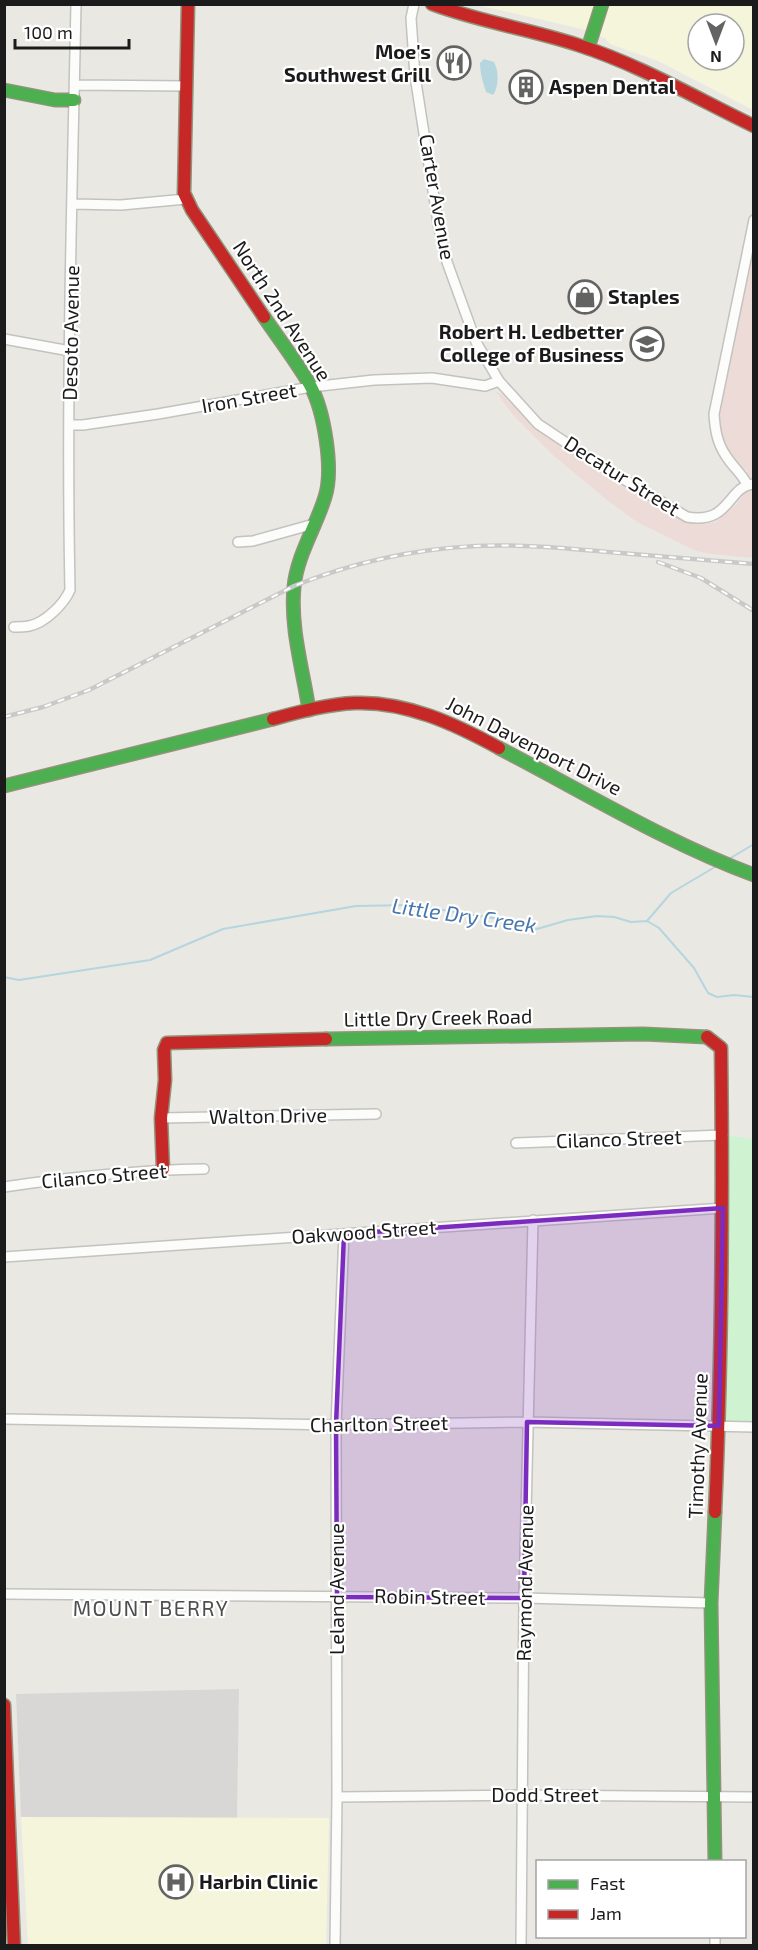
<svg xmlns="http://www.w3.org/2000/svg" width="758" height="1950" font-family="'Exo 2',sans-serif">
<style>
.residential{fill:#d9d7d5}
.commercial{fill:#eddbd7}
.education{fill:#f5f5dc;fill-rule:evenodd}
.park{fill:#cff2d0}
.water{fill:#b5d5df}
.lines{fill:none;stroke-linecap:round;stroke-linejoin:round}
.stream{stroke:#b5d5df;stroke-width:2}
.street-casing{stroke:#c2c2bf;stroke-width:12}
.fast-casing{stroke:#91937b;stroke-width:15}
.jam-casing{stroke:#91937b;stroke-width:15}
.street{stroke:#fcfcfb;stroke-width:9}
.fast{stroke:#4caf50;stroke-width:12}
.jam{stroke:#c62828;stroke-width:12}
.rail-casing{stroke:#c9c9c8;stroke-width:4.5}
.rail{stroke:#fff;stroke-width:2;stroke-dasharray:7;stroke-linecap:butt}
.marked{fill:#7b2cbf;fill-opacity:0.2;stroke:#7b2cbf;stroke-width:4.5;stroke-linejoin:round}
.labels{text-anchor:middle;stroke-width:4.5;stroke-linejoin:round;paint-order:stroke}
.poi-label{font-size:20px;font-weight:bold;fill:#1b1b1b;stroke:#fff;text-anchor:start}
.street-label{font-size:20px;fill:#1b1b1b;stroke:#fff}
.water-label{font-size:21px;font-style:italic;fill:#4576ad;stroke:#fff}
.neighbourhood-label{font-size:21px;letter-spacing:1.5px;fill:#4e4e4e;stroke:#fff}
</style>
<rect width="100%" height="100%" fill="#eae8e3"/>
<!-- residential -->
<path class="residential" d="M239 1689 237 1818 21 1817 16 1694Z"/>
<!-- commercial -->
<path class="commercial" d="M753 252V558L711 554 696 551 637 522 607 500 554 456 513 415 496 392 502 394 535 427 612 480 683 521 705 524 716 522 736 505 745 492 749 493 747 471 733 458 724 444 718 419Z"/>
<!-- education -->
<path class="education" d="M477 5H753V110L658 61 610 44 605 38 582 29ZM698 24H734V60H698Z
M21 1817 329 1818 326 1945H28Z"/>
<!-- park -->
<path class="park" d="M723 1135 753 1139 754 1427 719 1426Z"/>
<!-- water -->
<path class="water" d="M484 59 494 62C499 71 499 87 493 95L486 92C483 83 480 73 480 63Z"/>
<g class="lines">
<!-- stream -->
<path class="stream" d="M729 859 754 844
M647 921 671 893 715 867
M4 977 19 980 150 960 223 929 356 906 411 905 493 918 537 929 568 920 597 916 614 917 631 922 647 921 659 928 694 968 708 993 717 997 734 995 754 997"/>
<!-- street casing -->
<g class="street-casing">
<path id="street" d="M414 4 411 18 415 76 439 229 447 262 476 342 499 381 538 424 598 464 687 517C731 525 727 486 754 484
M75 85 185 86
M72 204 121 205 186 199
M4 339 70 351
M70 425H83L158 414 311 387 374 380 432 378 485 386 499 381
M747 484C741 473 733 467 726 456 717 443 715 429 714 414L754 220
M238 542 253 541 314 524
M14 627C19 627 24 627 29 626 45 623 64 604 70 590 66 395 72 199 76 4
M161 1118 376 1114
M516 1143 723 1135
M4 1187C71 1177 137 1170 204 1169
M4 1257 723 1208
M4 1419 336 1425 527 1422 754 1427
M4 1594 524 1598 711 1603
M337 1797 524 1795 754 1797
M335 1946 337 1797 336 1425 344 1234
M521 1946 524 1598 533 1220
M715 1946V1936"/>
</g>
<!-- fast casing -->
<g class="fast-casing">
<path id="fast" d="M588 48 602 4
M4 90 55 100H74
M264 317C279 339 296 361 310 385 324 410 334 469 325 497 316 527 297 555 294 587 290 628 303 670 309 710
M499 748C582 791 667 843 754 875
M4 786 273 719
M326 1039 643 1034 707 1037
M715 1862 711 1603 715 1512"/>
</g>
<!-- jam casing -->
<g class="jam-casing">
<path id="jam" d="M188 4 184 193 192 210 264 317
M432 4C480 22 530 29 578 45 640 65 696 98 754 126
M273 719C299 712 328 704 355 703 406 701 455 724 499 748
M707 1037 721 1048C723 1203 722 1358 715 1512
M163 1169 161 1118 165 1080 164 1050 167 1043 326 1039
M4 1705 14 1946"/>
</g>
<!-- street -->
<use href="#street" class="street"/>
<!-- fast -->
<use href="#fast" class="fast"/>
<!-- jam -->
<use href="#jam" class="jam"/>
<!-- rail casing -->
<g class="rail-casing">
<path id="rail" d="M658 562 701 578 754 611
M4 717 43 707 89 690 294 586C351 563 414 549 476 546 520 544 564 548 608 552 656 556 705 560 754 564"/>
</g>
<!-- rail -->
<use href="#rail" class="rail"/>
</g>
<!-- marked area -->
<path class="marked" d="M723 1208 719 1426 527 1422 524 1598 337 1597 336 1425 344 1234Z"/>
<!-- icons -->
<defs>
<g id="restaurant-ring" transform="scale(1.725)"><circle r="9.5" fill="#fff" stroke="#636361" stroke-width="1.5"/><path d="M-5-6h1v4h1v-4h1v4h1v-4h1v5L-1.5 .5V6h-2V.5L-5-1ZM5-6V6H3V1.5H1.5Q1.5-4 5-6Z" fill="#636361"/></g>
<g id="building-ring" transform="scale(1.725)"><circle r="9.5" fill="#fff" stroke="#636361" stroke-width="1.5"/><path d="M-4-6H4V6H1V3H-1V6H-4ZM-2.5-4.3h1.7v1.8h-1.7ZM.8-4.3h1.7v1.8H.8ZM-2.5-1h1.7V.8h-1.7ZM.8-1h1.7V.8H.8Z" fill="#636361"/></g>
<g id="shop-ring" transform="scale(1.725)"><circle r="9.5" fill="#fff" stroke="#636361" stroke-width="1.5"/><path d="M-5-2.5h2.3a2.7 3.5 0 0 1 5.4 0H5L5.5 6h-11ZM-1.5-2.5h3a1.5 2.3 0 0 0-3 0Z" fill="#636361"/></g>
<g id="university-ring" transform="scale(1.725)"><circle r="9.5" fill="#fff" stroke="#636361" stroke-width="1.5"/><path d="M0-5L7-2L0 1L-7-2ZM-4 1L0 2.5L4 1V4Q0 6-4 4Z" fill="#636361"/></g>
<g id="hospital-ring" transform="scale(1.725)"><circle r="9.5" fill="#fff" stroke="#636361" stroke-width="1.5"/><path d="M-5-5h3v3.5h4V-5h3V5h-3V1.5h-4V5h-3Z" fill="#636361"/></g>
</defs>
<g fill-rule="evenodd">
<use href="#restaurant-ring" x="454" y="63"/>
<use href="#building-ring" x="526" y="87"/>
<use href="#shop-ring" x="585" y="297"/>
<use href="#university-ring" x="647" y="344"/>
<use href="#hospital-ring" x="176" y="1882"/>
</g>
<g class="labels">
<!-- poi labels -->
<g class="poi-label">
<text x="431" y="59" text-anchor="end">Moe's<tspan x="431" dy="23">Southwest Grill</tspan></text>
<text x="549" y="94">Aspen Dental</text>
<text x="608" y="304">Staples</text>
<text x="624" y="339" text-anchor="end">Robert H. Ledbetter<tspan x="624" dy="23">College of Business</tspan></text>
<text x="199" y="1889">Harbin Clinic</text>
</g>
<!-- street labels -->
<g class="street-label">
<text transform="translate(437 197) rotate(80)" y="7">Carter Avenue</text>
<text transform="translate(282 311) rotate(57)" y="7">North 2nd Avenue</text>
<text transform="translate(71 333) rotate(-89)" y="7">Desoto Avenue</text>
<text transform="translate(249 398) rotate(-10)" y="7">Iron Street</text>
<text transform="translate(622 476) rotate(32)" y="7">Decatur Street</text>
<text transform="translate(534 746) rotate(27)" y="7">John Davenport Drive</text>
<text transform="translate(438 1018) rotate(-1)" y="7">Little Dry Creek Road</text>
<text transform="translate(268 1116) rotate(-1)" y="7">Walton Drive</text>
<text transform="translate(619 1139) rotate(-2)" y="7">Cilanco Street</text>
<text transform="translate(104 1176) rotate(-5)" y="7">Cilanco Street</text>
<text transform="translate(364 1232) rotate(-4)" y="7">Oakwood Street</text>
<text transform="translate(379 1424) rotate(-1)" y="7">Charlton Street</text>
<text transform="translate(698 1446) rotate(-88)" y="7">Timothy Avenue</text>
<text transform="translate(525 1583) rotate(-89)" y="7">Raymond Avenue</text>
<text transform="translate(337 1589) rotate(-90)" y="7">Leland Avenue</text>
<text transform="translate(430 1597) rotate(1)" y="7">Robin Street</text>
<text x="545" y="1802">Dodd Street</text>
</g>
<!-- water labels -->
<g class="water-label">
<text transform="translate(464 916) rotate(8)" y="7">Little Dry Creek</text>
</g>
<!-- neighbourhood labels -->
<g class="neighbourhood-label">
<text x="151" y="1616">MOUNT BERRY</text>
</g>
</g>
<!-- border -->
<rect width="758" height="1950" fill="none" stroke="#1b1b1b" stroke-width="12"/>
<!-- legend -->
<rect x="536" y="1860" width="210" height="78" fill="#ffffff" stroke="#a4a4a4" stroke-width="1.5"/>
<rect x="548" y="1880" width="30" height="9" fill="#4caf50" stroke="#a4a4a4" stroke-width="1.5"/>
<text x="590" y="1890" font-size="18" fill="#1b1b1b">Fast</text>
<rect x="548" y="1910" width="30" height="9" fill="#c62828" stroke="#a4a4a4" stroke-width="1.5"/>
<text x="590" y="1920" font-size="18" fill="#1b1b1b">Jam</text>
<!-- north arrow -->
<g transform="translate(716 42) rotate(180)"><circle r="28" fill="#ffffff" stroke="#a4a4a4" stroke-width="1.5"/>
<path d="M0-4.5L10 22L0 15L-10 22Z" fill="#636361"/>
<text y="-9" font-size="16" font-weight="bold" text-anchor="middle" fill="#1b1b1b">N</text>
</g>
<!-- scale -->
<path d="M15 39v9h114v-9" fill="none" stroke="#1b1b1b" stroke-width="3"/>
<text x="24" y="39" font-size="18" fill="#1b1b1b" stroke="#ffffff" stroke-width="4.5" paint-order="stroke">100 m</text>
</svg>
